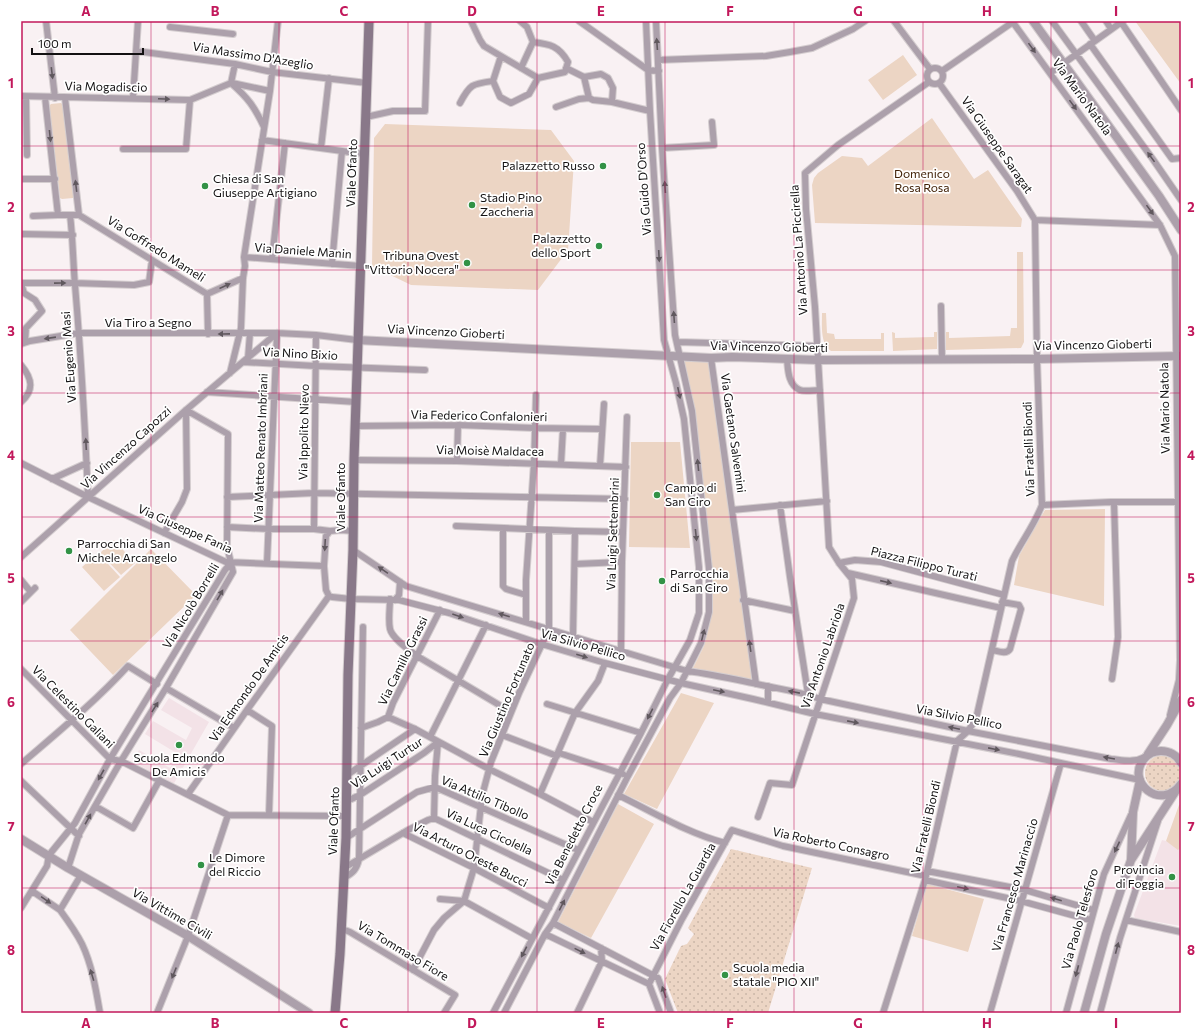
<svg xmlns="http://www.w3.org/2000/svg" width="1202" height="1034" font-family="Commissioner,sans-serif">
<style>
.built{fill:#f3e2e7}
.green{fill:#ecd5c4}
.garden{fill:url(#garden-dots)}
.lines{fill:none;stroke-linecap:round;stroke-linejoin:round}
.minor-casing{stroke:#d4cdcf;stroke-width:8}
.tertiary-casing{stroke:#d4cdcf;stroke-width:10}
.secondary-casing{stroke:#d4cdcf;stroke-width:11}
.minor{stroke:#aca0ab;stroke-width:6}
.tertiary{stroke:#aca0ab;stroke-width:8}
.secondary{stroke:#897889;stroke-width:9}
.oneway{fill:#60585e}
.grid{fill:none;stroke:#c2185b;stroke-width:1;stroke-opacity:0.55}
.poi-dot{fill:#329246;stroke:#fff;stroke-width:1.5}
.labels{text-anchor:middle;stroke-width:3.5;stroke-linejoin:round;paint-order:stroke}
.street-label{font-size:12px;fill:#131112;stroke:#fff}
.poi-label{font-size:12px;fill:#131112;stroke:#fff;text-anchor:start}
.park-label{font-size:12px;fill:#412107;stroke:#fff}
.neatline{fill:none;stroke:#c2185b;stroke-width:1.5}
.grid-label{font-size:13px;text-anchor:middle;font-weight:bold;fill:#c2185b}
</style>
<defs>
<pattern id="garden-dots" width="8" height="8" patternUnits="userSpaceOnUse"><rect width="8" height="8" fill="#ecd5c4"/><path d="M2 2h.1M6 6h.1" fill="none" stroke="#cab6a7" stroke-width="1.8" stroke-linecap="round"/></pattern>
</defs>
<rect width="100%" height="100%" fill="#f9f1f3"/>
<!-- built -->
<path class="built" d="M169 698 209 722 173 785 133 761 139 750 170 768 178 754 145 734 153 721 186 740 192 728 161 710Z
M1162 840 1166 841 1178 849 1181 847V926L1135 918 1134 915Z"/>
<!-- green -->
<path class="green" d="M1135 21H1181V84Z
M903 55 917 75 883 100 868 80Z
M61 103 63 105 74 197 73 198 62 199 60 198 49 106 51 104Z
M932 118 974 179 988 170 1022 219 1021 227 815 223 812 185 814 178 818 173 842 156 862 158 868 166Z
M385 124 551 130 574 161 568 250 538 290 411 285 372 266 374 138Z
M1017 252H1023L1024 342 1021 348 946 350V332H949V338L1010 336 1011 328H1017Z
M822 313H826L827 333 834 334 835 339H881V333H884V351H831C820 344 822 325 822 313Z
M892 332 895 333V338L934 337V332H937V349L893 351Z
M683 360 709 361 753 681 693 668 704 646 712 612V568L695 412Z
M631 442H680L690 548 629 547Z
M1105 509 1104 606 1014 585 1019 556 1045 510Z
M114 540 135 563 121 575 100 553Z
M151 549 196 595 113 675 70 630Z
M98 553 120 577 104 591 82 567Z
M681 693 714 703 657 809 624 794Z
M618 804 654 824 591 938 558 922Z
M1181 804V847L1178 850 1166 841 1179 805Z
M927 884 984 899 968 952 912 936Z"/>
<!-- garden -->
<path class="garden" d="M1145 773a18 18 0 1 1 36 0a18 18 0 1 1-36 0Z
M731 849 812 868 768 1013H678L665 979 681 946 687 944 694 934 688 928Z"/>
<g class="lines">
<!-- minor casing -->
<g class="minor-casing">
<path id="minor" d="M46 21 55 98
M471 21 480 40 484 46 538 78 529 94 511 103 500 97 493 81 501 56
M520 21 527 27 533 42
M579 21 648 70 659 71
M894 21 930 69
M1012 21 1160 225 1175 256 1180 660 1179 680 1170 715
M1052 21 1152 158 1181 200
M1081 21 1095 41
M1106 21 1111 29
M1121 22 1181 110
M170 27 233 34
M1090 44 1172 159 1181 158
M136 51 235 64 272 72 367 83
M658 60 766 56 790 52 812 48 853 29 865 21
M927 76a8 8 0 1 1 16 0a8 8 0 1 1-16 0Z
M521 68 533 42C550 44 559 46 568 62L565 72 538 78
M566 68 584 77 601 74 608 78 613 88 612 102 593 100 589 98 584 77
M942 71 1013 22
M1050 73 1123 21
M231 83C248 98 254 106 264 127
M232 83 270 91
M21 96 190 100 231 83 235 64
M26 97 27 155
M45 97 58 215H79L65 98
M133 98 138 21
M612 102 650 111
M460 103C470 84 472 84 493 81
M556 107 579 99 589 98
M366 117 393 111H425L428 21
M262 140 364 154
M321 148 329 78
M662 148 714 145 712 122
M123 149H186L190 100
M21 179H55
M70 215C73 239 73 262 75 285 81 356 85 426 88 497
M79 215 207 294 208 334
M33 216 58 215
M1035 220 1160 225
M21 234 73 235
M244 257 361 266
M272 259 285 143
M332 264 342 151
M21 283H74L134 285 149 282 152 260
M21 283 24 293 35 300 42 311 26 328 25 342
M207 294 243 278
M941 306 942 359
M677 342 817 346
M21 344 30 341 79 333H277L316 335 357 340
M248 358 250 333
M711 358 756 684
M787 359C788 370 788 385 800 390 805 392 814 390 820 390
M243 362 316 366 425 370
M21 365C32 378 35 390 21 402
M230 373 241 328 243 278 245 266 244 257 270 91 278 21
M207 392 356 402
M355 426 458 425 535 428 602 429
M354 460 457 461 626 467
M457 461 458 425
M21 463 88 497 226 562 324 566
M561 464 563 429
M600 466 604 404
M52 479 87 463
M227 497 314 493 625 499
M780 505 790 577 808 694
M1042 505 1111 502H1178
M732 510 827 501
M456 526 575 531 622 532
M227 527 269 529H314L330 531
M503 528V586L506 589 526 595
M314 529 316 335
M353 531 341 530 330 531 326 536 324 566 326 590 329 596 332 597 351 599 399 600 449 613 538 643 605 663 681 683 753 699 815 714 1019 754 1140 780
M164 533 182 502 187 489 186 410
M353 550 406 586 687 671C711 674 733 679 757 684 778 689 800 691 820 699L968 731 1111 759C1123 760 1134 763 1145 757
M21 557 186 410 277 333
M267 563 277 333
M839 563 855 560 881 562 1004 595
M575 564 622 562
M848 573 1001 608
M21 580 30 591
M390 599C390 608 388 620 390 629 392 638 409 650 417 656L511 712
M395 600 399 595 400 582
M743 600 795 611
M21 602 35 588
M526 622V580L534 463 536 395
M573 636 575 531
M992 650C998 651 1006 655 1010 649L1021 609 1019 605 1002 602
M621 651 622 562 627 417
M21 669 110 759 121 761 228 815 346 816
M1112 679 1118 637 1114 502
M768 686V702
M166 688 234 728
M547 704 641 733
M247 710 272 726 269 815
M388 717 415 729 489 769 540 794 593 822
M361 728 378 722 388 717 393 703 440 610
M502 735 557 756
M430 737 486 625
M559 753 623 774
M21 764C57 733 95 702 128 666L157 684
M347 775 415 729
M21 781 79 836
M188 794 247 710 329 596
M540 794 575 713 598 681 605 663
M618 795C653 812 687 833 725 843
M347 801 360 795 424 753 438 742
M95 806 133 828 159 781
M758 817 770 783 792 785 854 598 852 579 839 563 829 547 815 307 806 209 805 173 838 145 929 82
M434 818 435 776 438 742
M403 833 474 868 549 908
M346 838 417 792 435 787 578 850
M68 868 79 834 121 761 166 688 233 572 227 546 228 434 186 410
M344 868 408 830 428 820 434 818 563 880
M927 871 1025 890 1093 910
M81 875 60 910C68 921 76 932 82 944 92 965 96 990 100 1013
M344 878C353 873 357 869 359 859L363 627
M925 880 1021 901 1090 920
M32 891 60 910
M440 899 464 901 531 938
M21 908 47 866 49 855 75 823 110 759 225 570 231 563
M1126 920 1181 932
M553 923 658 978 671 1013
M342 929 350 932 455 995 444 1013
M545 934 649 984
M413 970 434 930 444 918 464 901 474 868 482 796 491 762 519 693 549 629V530
M157 1013 188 936 228 815
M493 1013 641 733 668 679 690 640 699 613V567L684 419 676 383 664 340 650 111 646 21
M504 1013 545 934 553 923 628 776 670 698 681 683 701 643 709 612V569L692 411 675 335 662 148 656 21
M577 1013 602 961 601 948
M660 1013 649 984 682 919 732 830 783 846 926 876
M883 1013 925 880 957 741 968 731 976 719 1012 561C1021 542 1034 526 1042 505L1037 359 1035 220 1017 191 939 83
M990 1013 1061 763
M1066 1013 1104 874 1131 815
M1100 1013 1120 938 1158 821"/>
</g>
<!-- tertiary casing -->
<g class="tertiary-casing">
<path id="tertiary" d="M1033 21 1159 196 1181 230
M357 340 711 358 732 357 818 360 1037 359 1181 356
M1148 754 1167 725 1181 700
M1181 763C1177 755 1169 751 1161 751 1154 751 1148 754 1144 759 1125 782 1161 812 1181 784
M21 839 68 868 188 936 309 1013
M1131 860 1133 812 1140 780
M1084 1013 1106 934 1131 860 1177 789"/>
</g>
<!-- secondary casing -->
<g class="secondary-casing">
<path id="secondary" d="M335 1013 340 954 346 838 348 675 353 550 354 460 369 21"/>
</g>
<!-- minor -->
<use href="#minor" class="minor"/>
<!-- tertiary -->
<use href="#tertiary" class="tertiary"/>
<!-- secondary -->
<use href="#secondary" class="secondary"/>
</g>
<!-- one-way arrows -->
<defs><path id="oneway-solid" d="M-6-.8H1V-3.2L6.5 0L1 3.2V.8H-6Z"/></defs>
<g class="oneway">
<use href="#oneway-solid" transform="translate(657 44) rotate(-94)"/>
<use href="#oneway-solid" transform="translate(1032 48) rotate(54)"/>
<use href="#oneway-solid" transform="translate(52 73) rotate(83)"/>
<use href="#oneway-solid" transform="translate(164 99) rotate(2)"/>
<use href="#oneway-solid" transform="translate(1073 105) rotate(54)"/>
<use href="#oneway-solid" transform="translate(50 136) rotate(84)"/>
<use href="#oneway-solid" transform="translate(1151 157) rotate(-126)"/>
<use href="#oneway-solid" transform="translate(76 186) rotate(-97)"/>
<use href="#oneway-solid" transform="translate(665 187) rotate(-94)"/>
<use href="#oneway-solid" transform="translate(1150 210) rotate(54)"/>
<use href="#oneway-solid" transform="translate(659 256) rotate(87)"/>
<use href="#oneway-solid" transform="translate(60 283) rotate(-1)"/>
<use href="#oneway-solid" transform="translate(225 286) rotate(-24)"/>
<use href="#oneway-solid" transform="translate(674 317) rotate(-94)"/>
<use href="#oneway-solid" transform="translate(224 334) rotate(179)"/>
<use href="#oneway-solid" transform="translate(50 338) rotate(172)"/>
<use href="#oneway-solid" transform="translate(679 393) rotate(78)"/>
<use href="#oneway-solid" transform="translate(86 444) rotate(-93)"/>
<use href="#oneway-solid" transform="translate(698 465) rotate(-96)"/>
<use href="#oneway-solid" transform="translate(696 535) rotate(84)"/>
<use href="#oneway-solid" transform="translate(325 545) rotate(93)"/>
<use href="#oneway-solid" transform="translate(383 570) rotate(-146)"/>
<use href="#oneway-solid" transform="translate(886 582) rotate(13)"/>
<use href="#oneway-solid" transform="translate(220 595) rotate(-60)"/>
<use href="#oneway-solid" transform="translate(504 615) rotate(-163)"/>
<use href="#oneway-solid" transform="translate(458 616) rotate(19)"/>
<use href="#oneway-solid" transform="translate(703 635) rotate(-76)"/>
<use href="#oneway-solid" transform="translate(750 646) rotate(-98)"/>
<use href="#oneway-solid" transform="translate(582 656) rotate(17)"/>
<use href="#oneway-solid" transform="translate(719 691) rotate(12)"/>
<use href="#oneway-solid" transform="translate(794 692) rotate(-169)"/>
<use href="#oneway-solid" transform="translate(155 707) rotate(-58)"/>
<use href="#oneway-solid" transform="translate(650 714) rotate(117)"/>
<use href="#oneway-solid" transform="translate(853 722) rotate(11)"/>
<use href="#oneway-solid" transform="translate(954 728) rotate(-168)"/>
<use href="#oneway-solid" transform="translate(994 749) rotate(11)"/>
<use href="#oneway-solid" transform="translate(1109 758) rotate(-170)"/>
<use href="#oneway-solid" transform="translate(101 775) rotate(119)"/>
<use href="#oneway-solid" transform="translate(88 819) rotate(-61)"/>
<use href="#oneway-solid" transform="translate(1117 847) rotate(115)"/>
<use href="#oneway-solid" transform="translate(963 888) rotate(12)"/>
<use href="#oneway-solid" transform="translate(1056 899) rotate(-164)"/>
<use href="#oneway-solid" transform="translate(46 900) rotate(35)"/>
<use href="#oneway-solid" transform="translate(562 905) rotate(-63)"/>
<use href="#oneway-solid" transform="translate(1117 948) rotate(-75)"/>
<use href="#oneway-solid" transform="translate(580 951) rotate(26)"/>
<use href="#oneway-solid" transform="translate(524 952) rotate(117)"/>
<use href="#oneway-solid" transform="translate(1077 971) rotate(105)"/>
<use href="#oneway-solid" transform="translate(174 973) rotate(112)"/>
<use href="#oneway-solid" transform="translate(92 975) rotate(-107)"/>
<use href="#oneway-solid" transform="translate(664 992) rotate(-109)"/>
</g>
<!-- grid -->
<path class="grid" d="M151 21V1013M279 21V1013M408 21V1013M537 21V1013M665 21V1013M794 21V1013M923 21V1013M1051 21V1013M21 146H1181M21 270H1181M21 393H1181M21 517H1181M21 641H1181M21 764H1181M21 888H1181"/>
<!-- markers -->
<g class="poi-dot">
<circle cx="603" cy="166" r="4"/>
<circle cx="205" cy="186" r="4"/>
<circle cx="472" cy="205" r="4"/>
<circle cx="599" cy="246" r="4"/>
<circle cx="467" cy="263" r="4"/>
<circle cx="657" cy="495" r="4"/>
<circle cx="69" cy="551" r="4"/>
<circle cx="662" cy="581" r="4"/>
<circle cx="179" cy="745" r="4"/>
<circle cx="201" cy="865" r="4"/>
<circle cx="1172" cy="877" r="4"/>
<circle cx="725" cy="975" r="4"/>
</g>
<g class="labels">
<!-- street labels -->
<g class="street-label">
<text transform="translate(253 56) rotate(9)" y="4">Via Massimo D'Azeglio</text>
<text transform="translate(106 87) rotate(1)" y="4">Via Mogadiscio</text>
<text transform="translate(1082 97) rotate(54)" y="4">Via Mario Natola</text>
<text transform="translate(997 145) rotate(55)" y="4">Via Giuseppe Saragat</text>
<text transform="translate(352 173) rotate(-88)" y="4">Viale Ofanto</text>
<text transform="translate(644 189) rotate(-94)" y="4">Via Guido D'Orso</text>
<text transform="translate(156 249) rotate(32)" y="4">Via Goffredo Mameli</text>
<text transform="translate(799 250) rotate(-94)" y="4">Via Antonio La Piccirella</text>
<text transform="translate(303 251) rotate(4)" y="4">Via Daniele Manin</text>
<text x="148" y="327">Via Tiro a Segno</text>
<text transform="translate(446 332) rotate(3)" y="4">Via Vincenzo Gioberti</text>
<text transform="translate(1093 345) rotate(-1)" y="4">Via Vincenzo Gioberti</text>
<text transform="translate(769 347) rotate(1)" y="4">Via Vincenzo Gioberti</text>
<text transform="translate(300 354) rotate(3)" y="4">Via Nino Bixio</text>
<text transform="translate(69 357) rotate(-94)" y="4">Via Eugenio Masi</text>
<text transform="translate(1165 408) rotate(-91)" y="4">Via Mario Natola</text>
<text transform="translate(479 416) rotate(1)" y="4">Via Federico Confalonieri</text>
<text transform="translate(304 432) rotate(-89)" y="4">Via Ippolito Nievo</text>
<text transform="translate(733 433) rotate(82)" y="4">Via Gaetano Salvemini</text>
<text transform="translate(126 448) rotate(-42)" y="4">Via Vincenzo Capozzi</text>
<text transform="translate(261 448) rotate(-88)" y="4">Via Matteo Renato Imbriani</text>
<text transform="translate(1029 449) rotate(-92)" y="4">Via Fratelli Biondi</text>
<text transform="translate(490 451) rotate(1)" y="4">Via Moisè Maldacea</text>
<text transform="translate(341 497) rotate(-90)" y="4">Viale Ofanto</text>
<text transform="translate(185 529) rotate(24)" y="4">Via Giuseppe Fania</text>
<text transform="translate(613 534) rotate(-88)" y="4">Via Luigi Settembrini</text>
<text transform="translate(924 564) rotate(14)" y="4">Piazza Filippo Turati</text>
<text transform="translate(191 606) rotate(-59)" y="4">Via Nicolò Borrelli</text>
<text transform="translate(583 645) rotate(16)" y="4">Via Silvio Pellico</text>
<text transform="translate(823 656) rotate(-71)" y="4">Via Antonio Labriola</text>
<text transform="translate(403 661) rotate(-64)" y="4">Via Camillo Grassi</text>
<text transform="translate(249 688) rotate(-55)" y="4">Via Edmondo De Amicis</text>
<text transform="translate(507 700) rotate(-67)" y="4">Via Giustino Fortunato</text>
<text transform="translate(73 707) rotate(45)" y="4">Via Celestino Galiani</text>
<text transform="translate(959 717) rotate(11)" y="4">Via Silvio Pellico</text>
<text transform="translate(387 763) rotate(-33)" y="4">Via Luigi Turtur</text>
<text transform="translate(485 798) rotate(23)" y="4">Via Attilio Tibollo</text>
<text transform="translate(334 821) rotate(-88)" y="4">Viale Ofanto</text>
<text transform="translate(926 827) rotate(-77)" y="4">Via Fratelli Biondi</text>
<text transform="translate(489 832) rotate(25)" y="4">Via Luca Cicolella</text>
<text transform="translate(574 835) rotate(-63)" y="4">Via Benedetto Croce</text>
<text transform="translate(831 844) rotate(12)" y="4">Via Roberto Consagro</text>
<text transform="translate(470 855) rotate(27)" y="4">Via Arturo Oreste Bucci</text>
<text transform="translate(1015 885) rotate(-74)" y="4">Via Francesco Marinaccio</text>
<text transform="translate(683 897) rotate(-61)" y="4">Via Fiorello La Guardia</text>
<text transform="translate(172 914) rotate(30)" y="4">Via Vittime Civili</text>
<text transform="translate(1080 919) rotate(-74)" y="4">Via Paolo Telesforo</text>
<text transform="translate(403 951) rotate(31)" y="4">Via Tommaso Fiore</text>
</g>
<!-- poi labels -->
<g class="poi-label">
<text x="595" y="170" text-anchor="end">Palazzetto Russo</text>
<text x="213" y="183">Chiesa di San<tspan x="213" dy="14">Giuseppe Artigiano</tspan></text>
<text x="480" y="202">Stadio Pino<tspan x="480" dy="14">Zaccheria</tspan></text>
<text x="591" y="243" text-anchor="end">Palazzetto<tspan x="591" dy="14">dello Sport</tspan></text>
<text x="459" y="260" text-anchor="end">Tribuna Ovest<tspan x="459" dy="14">"Vittorio Nocera"</tspan></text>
<text x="665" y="492">Campo di<tspan x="665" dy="14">San Ciro</tspan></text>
<text x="77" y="548">Parrocchia di San<tspan x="77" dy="14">Michele Arcangelo</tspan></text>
<text x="670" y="578">Parrocchia<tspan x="670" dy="14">di San Ciro</tspan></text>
<text x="179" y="762" text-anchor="middle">Scuola Edmondo<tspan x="179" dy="14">De Amicis</tspan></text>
<text x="209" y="862">Le Dimore<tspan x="209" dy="14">del Riccio</tspan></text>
<text x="1164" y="874" text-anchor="end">Provincia<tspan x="1164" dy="14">di Foggia</tspan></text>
<text x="733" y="972">Scuola media<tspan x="733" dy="14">statale "PIO XII"</tspan></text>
</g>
<!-- park labels -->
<g class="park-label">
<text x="922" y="178">Domenico<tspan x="922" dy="14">Rosa Rosa</tspan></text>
</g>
</g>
<!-- border -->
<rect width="1202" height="1034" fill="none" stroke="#ffffff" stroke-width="44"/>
<!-- scale -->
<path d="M32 48v6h111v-6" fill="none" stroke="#131112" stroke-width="2"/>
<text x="38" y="48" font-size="12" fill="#131112" stroke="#ffffff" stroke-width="3" paint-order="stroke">100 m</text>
<rect x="22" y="22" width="1158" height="990" class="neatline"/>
<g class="grid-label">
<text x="86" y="16">A</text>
<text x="215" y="16">B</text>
<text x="344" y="16">C</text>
<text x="472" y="16">D</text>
<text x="601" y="16">E</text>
<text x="730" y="16">F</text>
<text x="858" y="16">G</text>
<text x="987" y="16">H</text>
<text x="1116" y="16">I</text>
<text x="11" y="88">1</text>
<text x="1191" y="88">1</text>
<text x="11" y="212">2</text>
<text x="1191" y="212">2</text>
<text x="11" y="336">3</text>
<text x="1191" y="336">3</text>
<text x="11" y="460">4</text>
<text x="1191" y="460">4</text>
<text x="11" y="583">5</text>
<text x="1191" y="583">5</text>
<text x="11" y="707">6</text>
<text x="1191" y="707">6</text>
<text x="11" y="831">7</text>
<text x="1191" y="831">7</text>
<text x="11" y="955">8</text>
<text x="1191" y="955">8</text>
<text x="86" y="1028">A</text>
<text x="215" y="1028">B</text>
<text x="344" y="1028">C</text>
<text x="472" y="1028">D</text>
<text x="601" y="1028">E</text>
<text x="730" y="1028">F</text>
<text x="858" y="1028">G</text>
<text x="987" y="1028">H</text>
<text x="1116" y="1028">I</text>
</g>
</svg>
